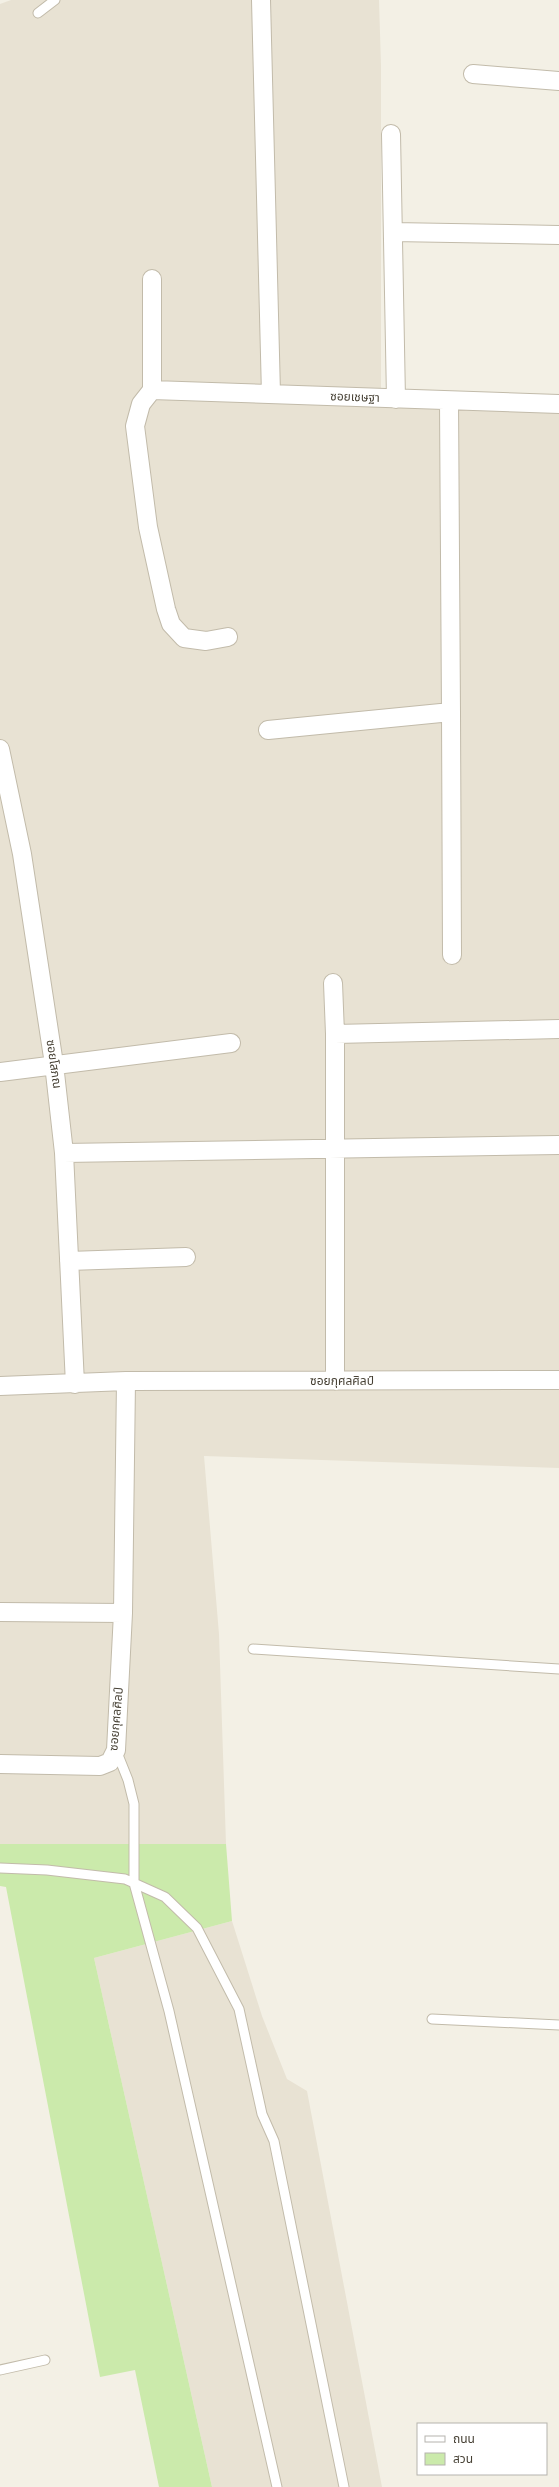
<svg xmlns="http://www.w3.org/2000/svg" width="559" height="2487" font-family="'Work Sans','Noto Sans Thai',sans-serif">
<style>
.residential{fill:#e8e2d3}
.green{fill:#cbeaab}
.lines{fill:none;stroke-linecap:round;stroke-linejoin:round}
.service-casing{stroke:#c2bbaa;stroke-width:11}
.minor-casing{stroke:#c2bbaa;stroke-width:20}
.service{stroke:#fff;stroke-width:9}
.minor{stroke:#fff;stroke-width:18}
.labels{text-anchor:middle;stroke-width:3.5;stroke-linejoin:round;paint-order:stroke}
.street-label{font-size:12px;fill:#464034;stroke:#fff}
</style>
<rect width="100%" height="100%" fill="#f3f0e5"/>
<!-- residential -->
<path class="residential" d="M11 0H379L381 66V389L559 408V1468L204 1456 219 1634 226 1844H0V4Z
M232 1921 262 2016 287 2079 307 2091 382 2487H212L94 1958Z"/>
<!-- green -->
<path class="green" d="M0 1844H226L232 1921 94 1958 212 2487H159L135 2370 100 2377 6 1887 0 1886Z"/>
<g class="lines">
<!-- service casing -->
<g class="service-casing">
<path id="service" d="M38 13 55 0
M253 1649 559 1669
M116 1750 128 1780 134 1804V1883L169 2011 277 2487
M0 1868 47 1870 125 1879 165 1897 197 1928 239 2009 262 2114 274 2141 344 2487
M432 2019 559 2025
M0 2370 45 2360"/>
</g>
<!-- minor casing -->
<g class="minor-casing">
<path id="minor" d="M261 0 271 394
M473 74 559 81
M391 134 396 399
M393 232 559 235
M152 279V390L141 404 135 426 148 527 166 609 171 624 184 638 206 641 228 637
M152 390 559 404
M451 712 452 955
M268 730 451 712 449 401
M0 749 22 854 54 1064 64 1153 75 1384
M333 983 335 1034V1381
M335 1034 559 1029
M0 1072 231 1043
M64 1153 559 1145
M69 1261 186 1257
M0 1386 126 1381 559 1380
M0 1612 123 1613
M0 1764 100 1766 110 1762 116 1750 123 1613 126 1381"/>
</g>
<!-- service -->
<use href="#service" class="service"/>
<!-- minor -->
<use href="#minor" class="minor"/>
</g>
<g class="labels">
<!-- street labels -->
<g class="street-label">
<text transform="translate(355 397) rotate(2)" y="4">ซอยเชษฐา</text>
<text transform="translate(54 1064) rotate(82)" y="4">ซอยโสภณ</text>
<text x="342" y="1385">ซอยกุศลศิลป์</text>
<text transform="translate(116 1719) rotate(-85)" y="4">ซอยกุศลศิลป์</text>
</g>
</g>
<!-- legend -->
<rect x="417" y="2423" width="130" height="52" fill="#ffffff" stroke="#b5b3ae"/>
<rect x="425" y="2436" width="20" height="6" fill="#ffffff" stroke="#b5b3ae"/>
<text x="453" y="2443" font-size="12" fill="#464034">ถนน</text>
<rect x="425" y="2453" width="20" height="12" fill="#cbeaab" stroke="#b5b3ae"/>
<text x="453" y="2463" font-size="12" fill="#464034">สวน</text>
</svg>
